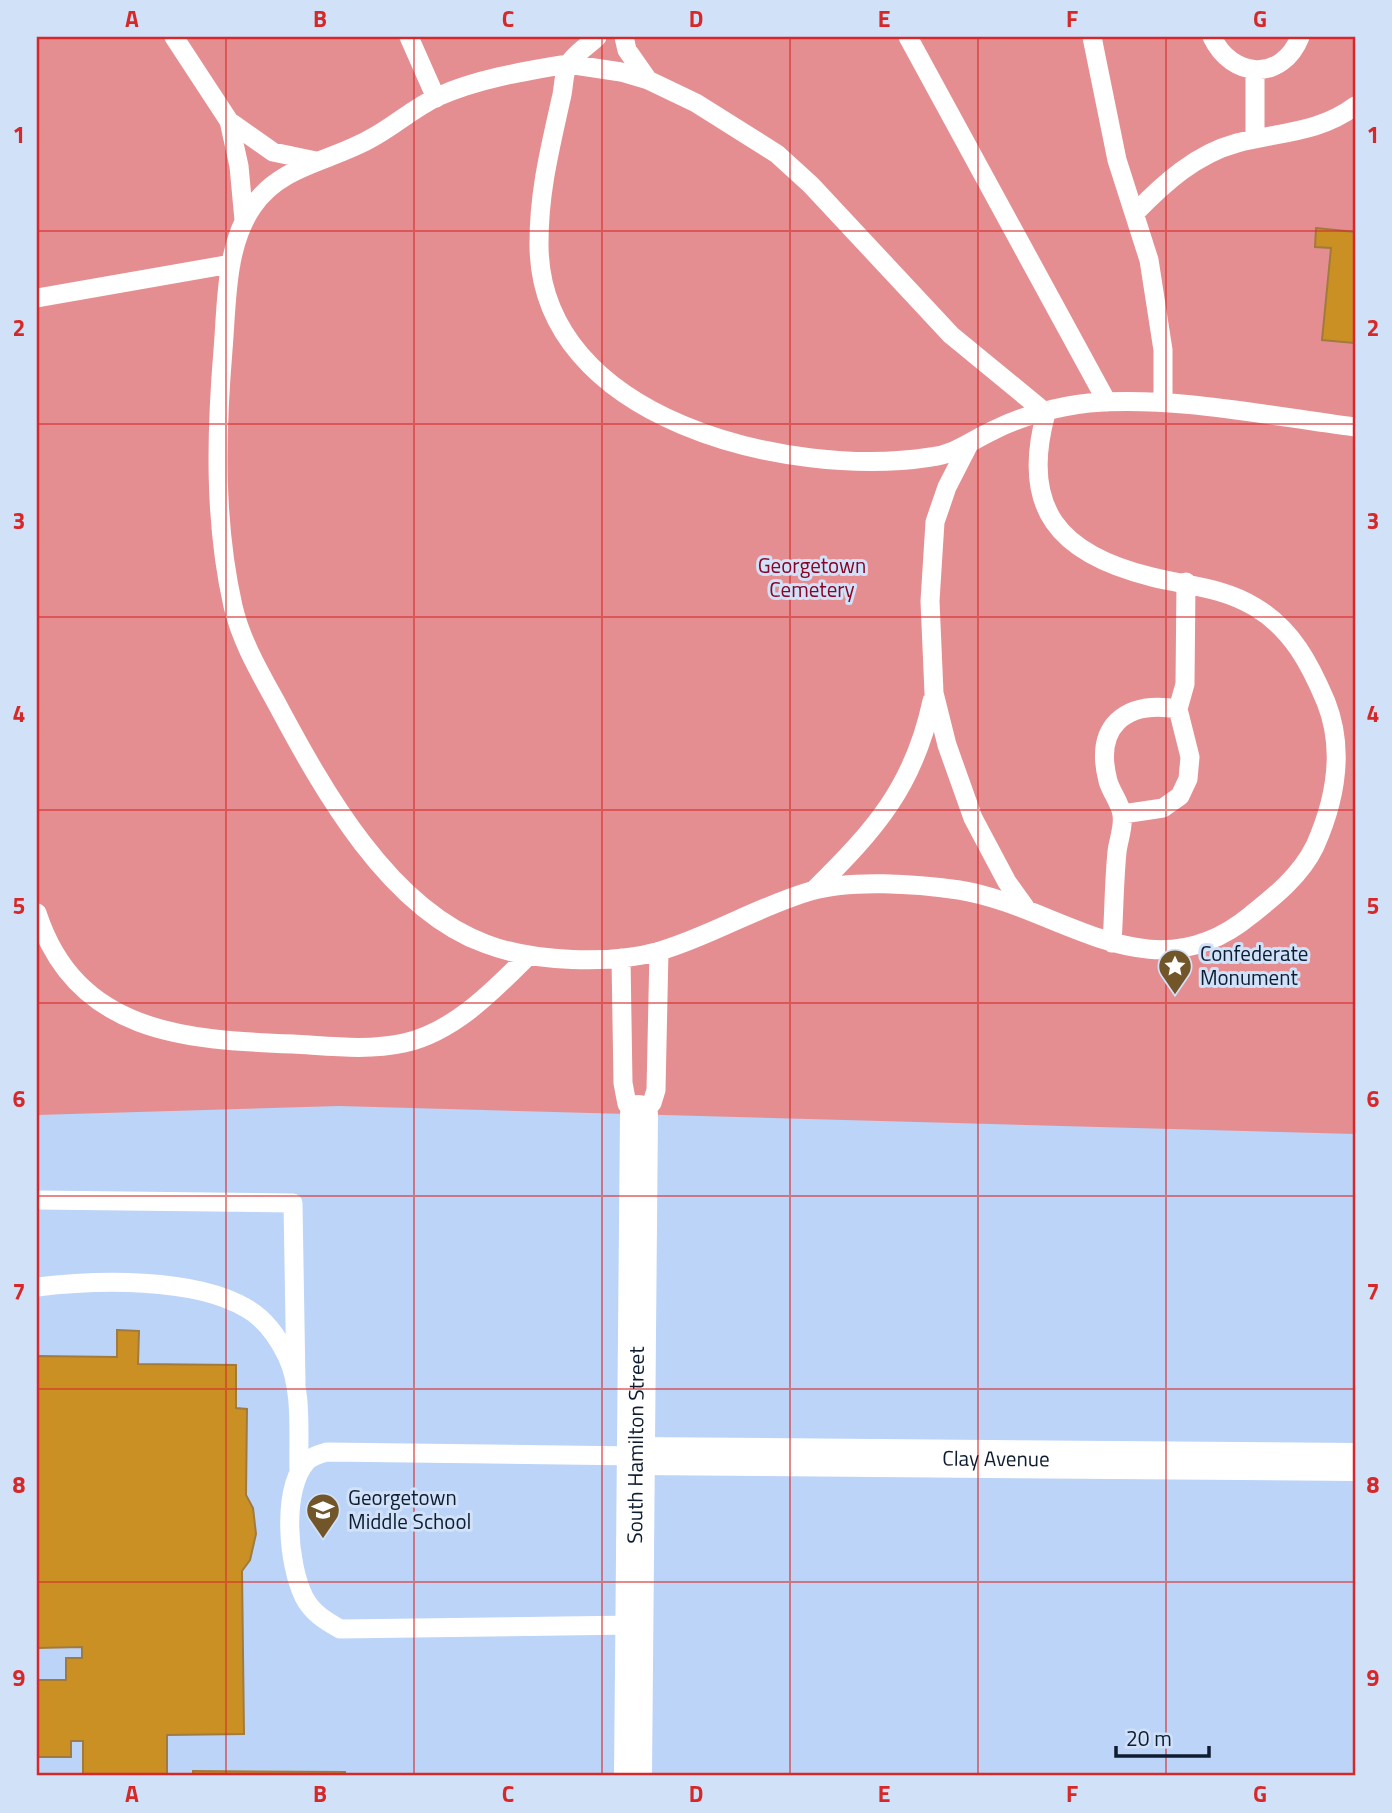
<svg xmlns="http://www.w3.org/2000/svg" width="1392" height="1813" font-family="'Titillium Web',sans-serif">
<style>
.green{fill:#e58e91}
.building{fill:#ca9024;stroke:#a17b3d;stroke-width:2}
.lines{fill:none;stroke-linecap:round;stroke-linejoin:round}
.service{stroke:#fff;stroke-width:19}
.minor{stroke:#fff;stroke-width:38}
.grid{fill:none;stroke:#d62828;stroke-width:2;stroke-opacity:0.55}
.labels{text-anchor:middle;stroke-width:6;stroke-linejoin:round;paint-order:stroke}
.park-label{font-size:21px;fill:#890426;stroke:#d0e1f8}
.poi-label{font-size:21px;fill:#0e1c31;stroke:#d0e1f8;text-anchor:start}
.street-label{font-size:21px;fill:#0e1c31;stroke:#d0e1f8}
.neatline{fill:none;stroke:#d62828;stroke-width:2.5}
.grid-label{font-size:23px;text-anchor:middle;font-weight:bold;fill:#d62828}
</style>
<rect width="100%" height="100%" fill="#bcd4f7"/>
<!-- green -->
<path class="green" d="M37 37H1355V1134L339 1106 37 1115Z"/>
<!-- building -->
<path class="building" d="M1316 228 1355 232 1354 343 1322 340 1331 248 1315 247Z
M117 1330 139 1331 138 1364 236 1365V1408L247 1409 246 1495 253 1508 256 1534 250 1560 242 1571 244 1734 167 1735V1776H83V1741H71V1757H37V1680H66V1658H82V1647L37 1648V1356L117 1357Z
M193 1771 345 1772V1776H193Z"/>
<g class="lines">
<!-- service -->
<path class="service" d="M174 37 229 121 239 166 244 220
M409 37 436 98
M597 37C589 45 573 55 568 65 563 74 564 89 561 99 550 149 539 191 539 243 538 421 792 479 931 457 956 454 972 440 994 430 1022 416 1059 406 1089 403 1179 396 1267 416 1355 427
M624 37 627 50 648 80
M908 37 1107 402
M1092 37 1117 160 1149 260 1163 350V400
M1212 37C1232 79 1282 82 1300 37
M568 64 621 72 648 80 696 103 777 154 811 185 951 335 1046 413C1020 508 1058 554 1152 577 1188 586 1222 587 1255 607 1292 629 1310 664 1326 702 1345 750 1335 801 1315 846 1301 875 1275 896 1251 915 1150 999 1060 906 959 890 917 884 851 879 811 891 759 906 711 936 660 951 611 965 533 962 486 944 389 909 323 790 277 704 260 673 241 641 233 606 214 522 216 435 223 350 227 303 225 246 253 206 280 166 328 162 368 140 392 128 412 109 437 97 476 79 525 71 568 64Z
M229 121 273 152 316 161
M1255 139V70
M1135 213C1164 183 1196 154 1237 143 1279 132 1319 133 1355 106
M37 298 231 264
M968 446 947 487 935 522 930 601 934 693 947 745 973 818 1007 882 1025 907
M1123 814 1163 808 1180 796 1188 779 1190 757 1178 709 1185 684 1186 582
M815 889C875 830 914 786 932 701
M37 913C76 1033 184 1040 293 1044 329 1046 368 1051 404 1043 454 1032 494 990 528 956
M1112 943C1114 913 1114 882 1117 852 1118 841 1124 827 1122 815 1121 804 1111 792 1108 781 1094 727 1124 700 1178 709
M621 958 623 1083 627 1104 639 1114 652 1103 656 1090 659 951
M37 1200 293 1203 296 1383
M37 1287C96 1280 193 1277 246 1308 264 1318 278 1337 287 1356 303 1390 298 1434 299 1471
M635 1625 340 1629C326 1621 312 1613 304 1597 288 1565 281 1489 307 1461 312 1456 320 1454 327 1452L636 1456"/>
<!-- minor -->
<g class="minor">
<path id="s1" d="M636 1456 1355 1462"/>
<path id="s2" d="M633 1776 639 1114"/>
</g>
</g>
<!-- grid -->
<path class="grid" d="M226 37V1776M414 37V1776M602 37V1776M790 37V1776M978 37V1776M1166 37V1776M37 231H1355M37 424H1355M37 617H1355M37 810H1355M37 1003H1355M37 1196H1355M37 1389H1355M37 1582H1355"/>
<!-- icons -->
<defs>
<g id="sight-pin" transform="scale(1.75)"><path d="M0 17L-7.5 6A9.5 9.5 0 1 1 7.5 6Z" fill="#725629" stroke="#d0e1f8"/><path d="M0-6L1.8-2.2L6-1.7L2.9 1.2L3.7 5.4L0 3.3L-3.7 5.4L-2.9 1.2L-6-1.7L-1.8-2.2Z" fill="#fff"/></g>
<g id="school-pin" transform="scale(1.75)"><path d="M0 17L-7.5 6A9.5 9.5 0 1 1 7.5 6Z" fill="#725629" stroke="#d0e1f8"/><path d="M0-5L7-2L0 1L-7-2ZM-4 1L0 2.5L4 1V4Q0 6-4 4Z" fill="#fff"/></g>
</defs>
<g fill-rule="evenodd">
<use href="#sight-pin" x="1175" y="966"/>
<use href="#school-pin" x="323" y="1510"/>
</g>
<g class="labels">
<!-- park labels -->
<g class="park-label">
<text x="812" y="573">Georgetown<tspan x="812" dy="24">Cemetery</tspan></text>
</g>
<!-- poi labels -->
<g class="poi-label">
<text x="1200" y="961">Confederate<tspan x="1200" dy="24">Monument</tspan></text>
<text x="348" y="1505">Georgetown<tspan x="348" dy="24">Middle School</tspan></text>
</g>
<!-- street labels -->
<g class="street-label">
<text dy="7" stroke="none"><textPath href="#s2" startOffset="331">South Hamilton Street</textPath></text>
<text dy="7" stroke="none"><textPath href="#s1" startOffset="360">Clay Avenue</textPath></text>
</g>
</g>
<!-- border -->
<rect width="1392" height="1813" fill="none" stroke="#d0e1f8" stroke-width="77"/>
<!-- scale -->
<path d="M1116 1746v10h93v-10" fill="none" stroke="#0e1c31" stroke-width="3.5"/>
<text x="1126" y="1746" font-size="21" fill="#0e1c31" stroke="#d0e1f8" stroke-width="5" paint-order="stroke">20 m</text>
<rect x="38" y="38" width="1316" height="1736" class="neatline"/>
<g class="grid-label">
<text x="132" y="27">A</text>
<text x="320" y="27">B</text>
<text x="508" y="27">C</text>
<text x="696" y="27">D</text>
<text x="884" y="27">E</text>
<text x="1072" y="27">F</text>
<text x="1260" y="27">G</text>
<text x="19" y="143">1</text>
<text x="1373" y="143">1</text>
<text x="19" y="336">2</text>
<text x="1373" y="336">2</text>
<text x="19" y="529">3</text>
<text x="1373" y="529">3</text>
<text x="19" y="722">4</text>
<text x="1373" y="722">4</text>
<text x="19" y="914">5</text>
<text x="1373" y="914">5</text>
<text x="19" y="1107">6</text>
<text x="1373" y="1107">6</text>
<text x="19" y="1300">7</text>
<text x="1373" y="1300">7</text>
<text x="19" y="1493">8</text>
<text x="1373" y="1493">8</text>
<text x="19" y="1686">9</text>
<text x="1373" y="1686">9</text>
<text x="132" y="1802">A</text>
<text x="320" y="1802">B</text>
<text x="508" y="1802">C</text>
<text x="696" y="1802">D</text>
<text x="884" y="1802">E</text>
<text x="1072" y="1802">F</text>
<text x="1260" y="1802">G</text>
</g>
</svg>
